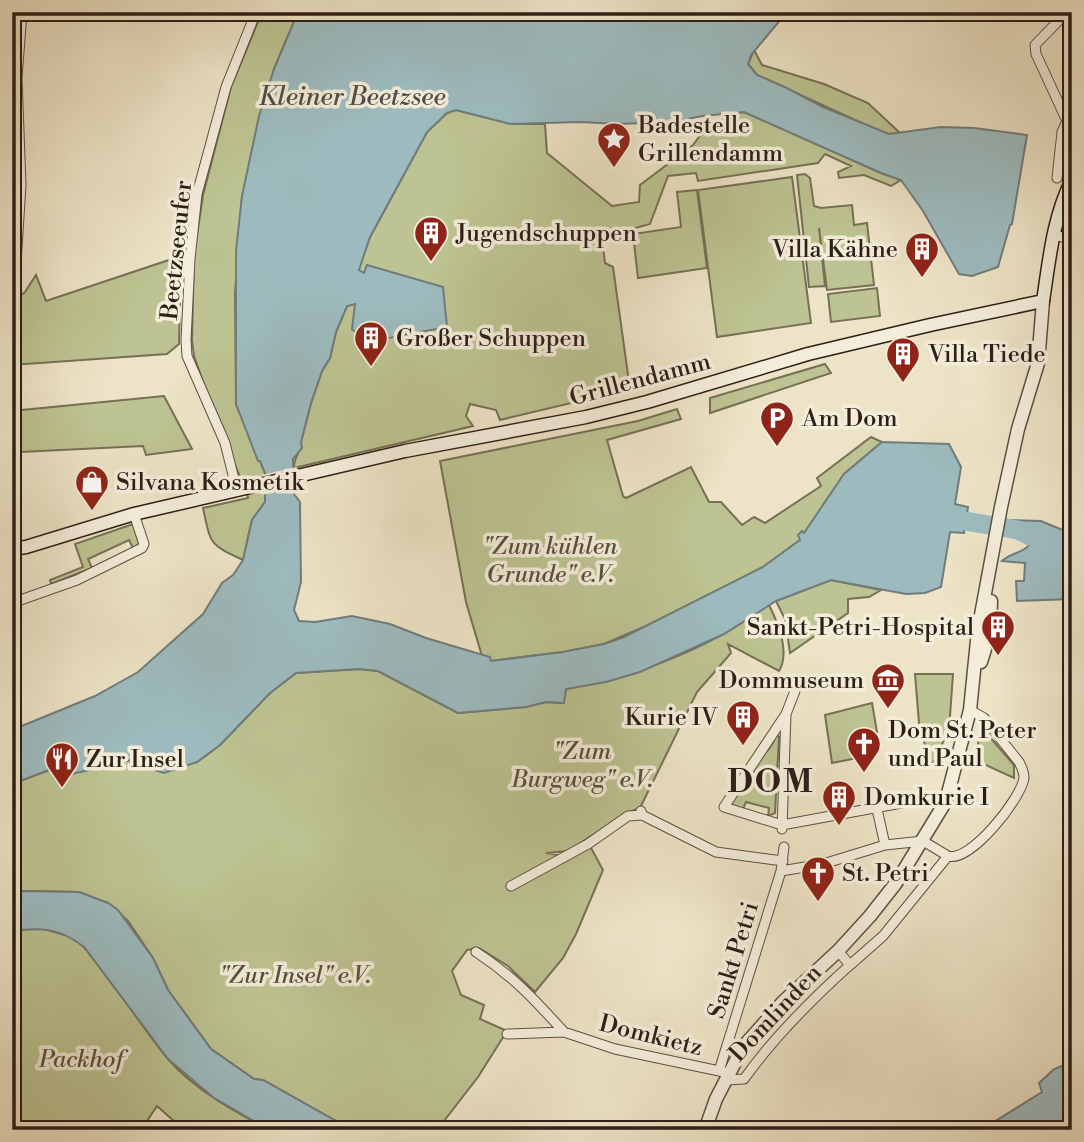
<svg xmlns="http://www.w3.org/2000/svg" width="1084" height="1142" font-family="'Libre Bodoni',serif">
<style>
.green{fill:#bdc392;stroke:#767055;stroke-width:2}
.water{fill:#9dbbbf;stroke:#717c7c;stroke-width:2}
.pier{fill:#ede3c6}
.lines{fill:none;stroke-linecap:round;stroke-linejoin:round}
.river{stroke:#9dbbbf;stroke-width:19}
.minor-casing{stroke:#5e4f44;stroke-width:11}
.tertiary-casing{stroke:#5e4f44;stroke-width:15}
.secondary-casing{stroke:#2e1e18;stroke-width:15}
.minor{stroke:#f3edda;stroke-width:9}
.tertiary{stroke:#f3edda;stroke-width:12}
.secondary{stroke:#f3edda;stroke-width:12}
.labels{text-anchor:middle;stroke-width:7;stroke-linejoin:round;paint-order:stroke}
.poi-label{font-size:24px;fill:#2e1e18;stroke:#f3edda;text-anchor:start}
.street-label{font-size:24px;fill:#2e1e18;stroke:#f3edda}
.park-label{font-size:24px;font-style:italic;fill:#59503d;stroke:#f3edda}
.water-label{font-size:26px;font-style:italic;fill:#4f4d4a;stroke:#f3edda}
.district-label{font-size:32px;font-weight:bold;letter-spacing:2px;fill:#2e1e18;stroke:#f3edda}
</style>
<rect width="100%" height="100%" fill="#ede3c6"/>
<filter id="stains"><feTurbulence type="fractalNoise" baseFrequency=".00286" numOctaves="4"/><feColorMatrix values="0 0 0 0 .2 0 0 0 0 .09 0 0 0 0 .02 0 0 0 .5 -.17"/></filter>
<radialGradient id="worn" r=".72"><stop offset=".6" stop-color="#630" stop-opacity="0"/><stop offset="1" stop-color="#630" stop-opacity=".3"/></radialGradient>
<!-- green -->
<path class="green" d="M262 12H298L274 69 242 197 235 293 236 404 265 473V502L252 520 243 560C208 544 211 544 203 508L248 498 245 483 241 479 225 443 194 356 192 340 194 255 203 195 231 87Z
M754 50 762 65 824 84 868 103 901 134H889L877 130 757 75 748 64Z
M456 110 511 124H545L547 153 612 206 639 202 640 185 693 145 705 129 735 113 744 112 881 173 901 180 891 186 864 175 839 178 838 172 851 166 825 154 818 163 698 181 696 173 668 176 650 224 617 233 601 230 605 263 613 267 630 389 500 420 496 410 470 404 466 416 473 426 294 468C293 458 302 451 301 442L311 403 322 371 330 358 336 332 347 306 355 304 367 265 364 274 358 270 370 237 427 132 447 113Z
M805 174 810 178 814 206 821 208 852 205 854 225 867 223 874 285 827 290 819 228 825 286 809 287 797 175Z
M792 177 811 323 717 337 698 190Z
M697 190 707 268 638 278 633 234 681 227 677 192Z
M181 256 179 344 167 354 12 365V302L25 292 36 275 46 301Z
M877 288 880 316 831 322 828 294Z
M825 364 831 373 710 413V398Z
M164 396 192 449 146 455 143 446 20 452 12 455V411Z
M677 409 681 419 607 440 623 496 626 498 691 467 709 502H721L742 525 754 517 765 523 821 486 817 478 871 437 882 442 844 474 800 540 763 567 667 617 604 644 563 652 491 661 489 657 482 656 466 602 440 461 638 421Z
M133 524 139 544 133 548 129 540 88 559 92 568 51 584 50 580 83 567 75 544Z
M831 580 881 590 869 597 848 599V613L790 653 785 619 776 601Z
M769 605C778 623 790 653 779 671L728 644 731 653 697 692 640 808 627 813 568 851 546 853 570 857 590 846 603 870 576 934 563 958 535 992 508 966 479 948 467 950 452 971 461 995 484 1005 480 1019 507 1031 478 1077 437 1130H352L263 1080 254 1079 211 1049 168 990 153 958 128 921 108 903 79 892 24 891 12 893V784L55 768 60 776 139 758 155 770 197 762 220 745 270 693 296 673 360 669 378 671 458 713 526 707 546 702 563 703 566 689C621 679 674 661 723 634 739 626 753 614 769 605Z
M915 674H953L949 730 933 763H930L919 723Z
M872 703 877 732 869 734 873 755 832 763 825 715Z
M981 727 1014 765V778L975 760Z
M777 735 779 737 775 813 768 816 769 808 746 802 743 809 731 805 730 802 745 779 748 780 754 772 751 769 765 749 768 750 774 741 771 739Z
M37 927 72 937 84 947C115 982 138 1023 168 1059 195 1090 234 1111 269 1130H184L157 1106 141 1130H12V931Z"/>
<!-- water -->
<path class="water" d="M298 12H787L751 55 748 64 757 75 787 88 823 107 889 134 941 127 974 128 1027 135 1012 224 1010 225 998 267 972 276 959 274 923 211 901 180 881 173 744 112 702 116 673 122 618 124 580 122 511 124 456 110 447 113 427 132 370 237 359 270 364 273 367 265 443 287 447 327 368 342 352 329 355 304 347 306 336 332 330 358 322 371 311 403 301 442 302 448 293 459 294 494 300 502 301 582 294 610 299 621 315 622 352 616 390 624 426 638 490 657 491 661 563 652 604 644 624 637 763 567 800 540 798 535 802 531 804 533 844 474 882 442 949 444 961 467 955 504 968 507 964 533 950 532 941 587 925 593 906 594 831 580 776 601 724 634 640 672 606 682 566 689 564 703 546 702 526 707 458 713 378 671 359 669 296 673 270 693 220 745 197 762 164 773 155 770 139 758 59 777 54 768 12 784V730L95 696 138 672 203 614 222 583 233 575 243 560 252 520 265 502V473L260 461H258L236 404V251L242 196 259 116 274 69Z
M1008 520 1041 521 1060 529 1072 530V599L1017 601 1016 581H1024L1025 563 1002 561C1010 553 1023 553 1029 545L1026 540 1005 534Z
M24 891 79 892 108 903 118 910 153 958 168 990 211 1049 254 1079 263 1080 352 1130H269L214 1098 168 1059 84 947C60 928 41 927 12 931V893Z
M1072 1062V1130H981L1042 1092 1039 1083 1054 1069Z"/>
<!-- pier -->
<path class="pier" d="M297 467V487L262 495 261 475Z"/>
<g class="lines">
<!-- river -->
<path class="river" d="M940 517 1018 530 1030 536"/>
<!-- minor casing -->
<g class="minor-casing">
<path id="minor" d="M1057 178 1062 132 1067 121 1036 54 1035 45 1067 12
M1055 235 1072 240
M12 280 16 264 21 185 17 78 22 12
M237 491 225 443 187 356 186 340 190 259 197 194 226 87 256 12
M12 603 77 580 142 548 144 544 134 514
M786 714 724 807 782 825 912 801
M877 809 885 845
M641 811 642 815 716 852 783 861
M782 829 786 714 795 691
M948 856C970 863 1021 799 1024 778 1024 771 1022 768 1019 762L984 718 970 710
M781 871 823 864 885 845 923 841 948 856 883 936 850 965 838 951
M511 886 588 844 628 816 642 815
M476 952C513 976 535 1000 564 1032
M507 1034 564 1032 615 1049 724 1072
M719 1071 781 871 784 847
M726 1080 744 1079C774 1037 811 1000 850 965"/>
</g>
<!-- tertiary casing -->
<g class="tertiary-casing">
<path id="tertiary" d="M981 662 990 633 991 601
M705 1130 716 1099 743 1047 783 1002 838 951 870 916 896 883 946 801 970 710 978 631 1001 507 1018 429 1038 363 1043 301"/>
</g>
<!-- secondary casing -->
<g class="secondary-casing">
<path id="secondary" d="M12 549 26 547 134 514 405 451 586 417 647 402 808 354 930 325 1043 301C1049 262 1053 217 1072 180"/>
</g>
<!-- minor -->
<use href="#minor" class="minor"/>
<!-- tertiary -->
<use href="#tertiary" class="tertiary"/>
<!-- secondary -->
<use href="#secondary" class="secondary"/>
</g>
<!-- icons -->
<defs>
<g id="sight-pin" transform="scale(1.75)"><path d="M0 17L-7.5 6A9.5 9.5 0 1 1 7.5 6Z" fill="#8f2418" stroke="#f3edda"/><path d="M0-6L1.8-2.2L6-1.7L2.9 1.2L3.7 5.4L0 3.3L-3.7 5.4L-2.9 1.2L-6-1.7L-1.8-2.2Z" fill="#fff"/></g>
<g id="building-pin" transform="scale(1.75)"><path d="M0 17L-7.5 6A9.5 9.5 0 1 1 7.5 6Z" fill="#8f2418" stroke="#f3edda"/><path d="M-4-6H4V6H1V3H-1V6H-4ZM-2.5-4.3h1.7v1.8h-1.7ZM.8-4.3h1.7v1.8H.8ZM-2.5-1h1.7V.8h-1.7ZM.8-1h1.7V.8H.8Z" fill="#fff"/></g>
<g id="parking-pin" transform="scale(1.75)"><path d="M0 17L-7.5 6A9.5 9.5 0 1 1 7.5 6Z" fill="#8f2418" stroke="#f3edda"/><path d="M-3.5-5.5H1a3.5 3.5 0 0 1 0 7H-1V5.5H-3.5ZM-1-3.4V-.6H.8a1.4 1.4 0 0 0 0-2.8Z" fill="#fff"/></g>
<g id="shop-pin" transform="scale(1.75)"><path d="M0 17L-7.5 6A9.5 9.5 0 1 1 7.5 6Z" fill="#8f2418" stroke="#f3edda"/><path d="M-5-2.5h2.3a2.7 3.5 0 0 1 5.4 0H5L5.5 6h-11ZM-1.5-2.5h3a1.5 2.3 0 0 0-3 0Z" fill="#fff"/></g>
<g id="museum-pin" transform="scale(1.75)"><path d="M0 17L-7.5 6A9.5 9.5 0 1 1 7.5 6Z" fill="#8f2418" stroke="#f3edda"/><path d="M0-6L6-3V-2H-6V-3ZM-5-1h2V3h-2ZM-1-1h2V3h-2ZM3-1h2V3H3ZM-6 4H6V6H-6Z" fill="#fff"/></g>
<g id="church-pin" transform="scale(1.75)"><path d="M0 17L-7.5 6A9.5 9.5 0 1 1 7.5 6Z" fill="#8f2418" stroke="#f3edda"/><path d="M-1.2-6h2.4v3.5h3.3v2.4h-3.3V6h-2.4V-.1h-3.3v-2.4h3.3Z" fill="#fff"/></g>
<g id="restaurant-pin" transform="scale(1.75)"><path d="M0 17L-7.5 6A9.5 9.5 0 1 1 7.5 6Z" fill="#8f2418" stroke="#f3edda"/><path d="M-5-6h1v4h1v-4h1v4h1v-4h1v5L-1.5 .5V6h-2V.5L-5-1ZM5-6V6H3V1.5H1.5Q1.5-4 5-6Z" fill="#fff"/></g>
</defs>
<g fill-rule="evenodd">
<use href="#sight-pin" x="614" y="139"/>
<use href="#building-pin" x="431" y="233"/>
<use href="#building-pin" x="922" y="249"/>
<use href="#building-pin" x="371" y="338"/>
<use href="#building-pin" x="903" y="354"/>
<use href="#parking-pin" x="777" y="418"/>
<use href="#shop-pin" x="92" y="482"/>
<use href="#building-pin" x="998" y="627"/>
<use href="#museum-pin" x="888" y="680"/>
<use href="#building-pin" x="743" y="717"/>
<use href="#church-pin" x="864" y="744"/>
<use href="#restaurant-pin" x="62" y="759"/>
<use href="#building-pin" x="839" y="797"/>
<use href="#church-pin" x="818" y="873"/>
</g>
<g class="labels">
<!-- poi labels -->
<g class="poi-label">
<text x="638" y="133">Badestelle<tspan x="638" dy="28">Grillendamm</tspan></text>
<text x="456" y="241">Jugendschuppen</text>
<text x="898" y="257" text-anchor="end">Villa Kähne</text>
<text x="396" y="346">Großer Schuppen</text>
<text x="928" y="362">Villa Tiede</text>
<text x="802" y="426">Am Dom</text>
<text x="116" y="490">Silvana Kosmetik</text>
<text x="974" y="635" text-anchor="end">Sankt-Petri-Hospital</text>
<text x="864" y="688" text-anchor="end">Dommuseum</text>
<text x="718" y="725" text-anchor="end">Kurie IV</text>
<text x="888" y="738">Dom St. Peter<tspan x="888" dy="28">und Paul</tspan></text>
<text x="86" y="767">Zur Insel</text>
<text x="864" y="805">Domkurie I</text>
<text x="842" y="881">St. Petri</text>
</g>
<!-- street labels -->
<g class="street-label">
<text transform="translate(176 250) rotate(-84)" y="8">Beetzseeufer</text>
<text transform="translate(640 379) rotate(-15)" y="8">Grillendamm</text>
<text transform="translate(733 960) rotate(-73)" y="8">Sankt Petri</text>
<text transform="translate(775 1013) rotate(-47)" y="8">Domlinden</text>
<text transform="translate(651 1035) rotate(14)" y="8">Domkietz</text>
</g>
<!-- park labels -->
<g class="park-label">
<text x="550" y="554">"Zum kühlen<tspan x="550" dy="28">Grunde" e.V.</tspan></text>
<text x="582" y="759">"Zum<tspan x="582" dy="28">Burgweg" e.V.</tspan></text>
<text x="295" y="983">"Zur Insel" e.V.</text>
<text x="81" y="1067">Packhof</text>
</g>
<!-- water labels -->
<g class="water-label">
<text x="352" y="105">Kleiner Beetzsee</text>
</g>
<!-- district labels -->
<g class="district-label">
<text x="771" y="792">DOM</text>
</g>
</g>
<!-- margin -->
<rect width="1084" height="1142" fill="none" stroke="#ede3c6" stroke-width="42"/>
<rect x="14" y="14" width="1056" height="1114" fill="none" stroke="#2e1e18" stroke-width="3.5"/>
<rect x="21" y="21" width="1042" height="1100" fill="none" stroke="#2e1e18" stroke-width="2"/>
<rect width="100%" height="100%" filter="url(#stains)"/>
<rect width="100%" height="100%" fill="url(#worn)"/>
</svg>
